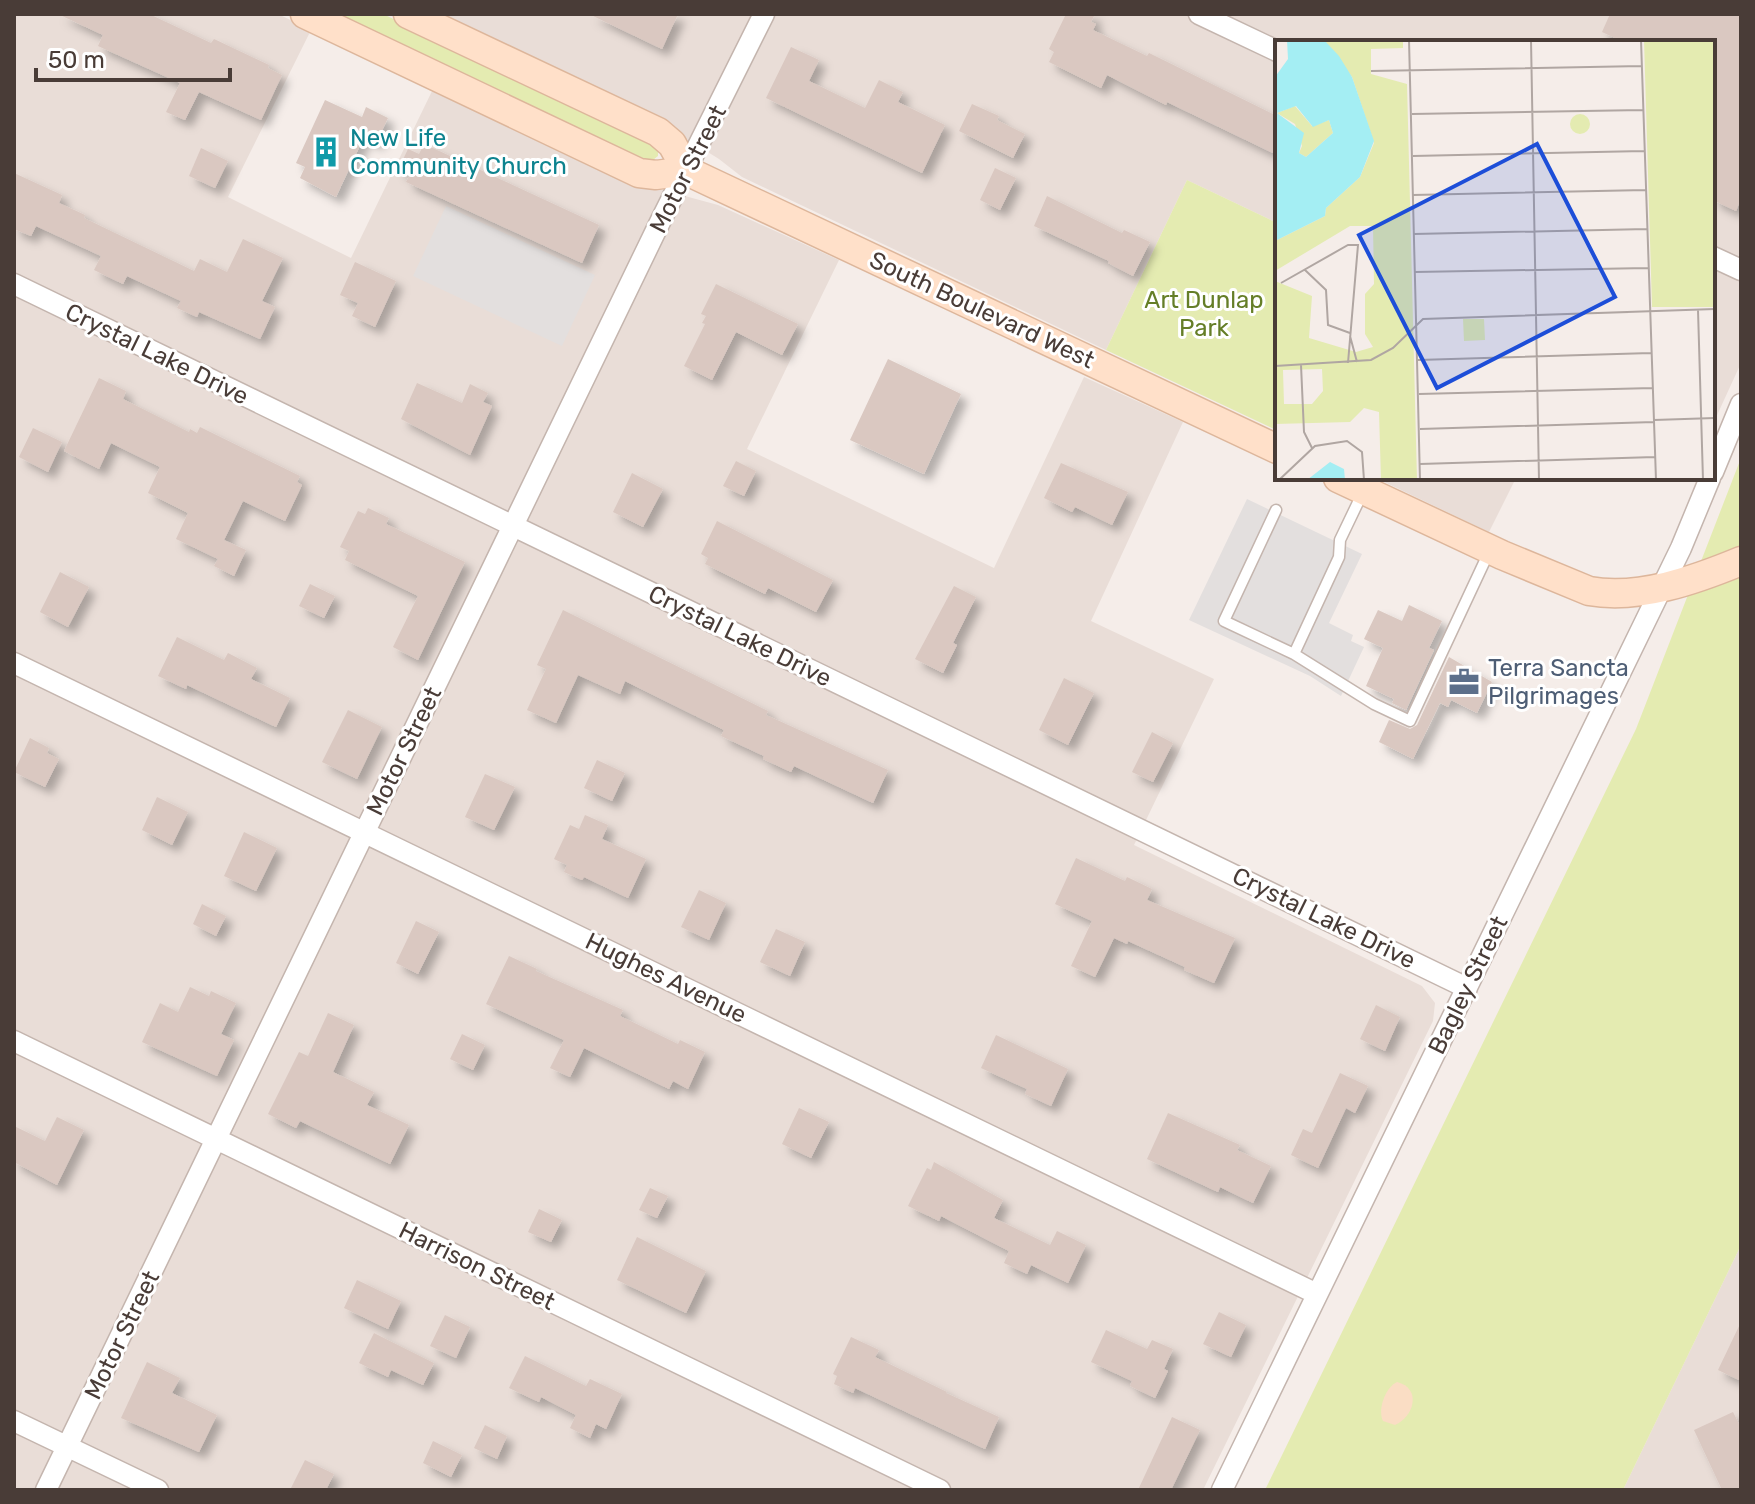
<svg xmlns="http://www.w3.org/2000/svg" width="1755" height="1504" font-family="Rubik,sans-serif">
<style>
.residential{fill:#e9ddd7}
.green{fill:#e4ebb1}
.sand{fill:#faddc4}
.parking{fill:#e3dfde}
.building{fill:#dac8c1;filter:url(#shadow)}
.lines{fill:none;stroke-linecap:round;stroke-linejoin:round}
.lane-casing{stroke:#c4b5ae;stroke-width:13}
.street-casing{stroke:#c4b5ae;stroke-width:23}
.secondary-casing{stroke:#ddb69b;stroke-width:31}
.lane{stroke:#fff;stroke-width:10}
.street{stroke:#fff;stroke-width:20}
.secondary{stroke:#ffe0c9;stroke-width:28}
.labels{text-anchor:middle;stroke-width:6;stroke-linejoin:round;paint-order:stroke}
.culture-label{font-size:24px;fill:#0d838f;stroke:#fff;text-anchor:start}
.street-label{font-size:24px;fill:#493c37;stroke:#fff}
.park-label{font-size:24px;fill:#657e27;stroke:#fff}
.service-label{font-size:24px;fill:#4e5e75;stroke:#fff;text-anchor:start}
.inset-road{fill:none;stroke:#b0a6a2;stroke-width:2}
.view{fill:#1d4ed8;fill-opacity:0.15;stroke:#1d4ed8;stroke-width:4}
.inset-edge{fill:none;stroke:#493c37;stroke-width:4}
</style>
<defs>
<filter id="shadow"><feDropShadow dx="7" dy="7" stdDeviation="4" flood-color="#0004"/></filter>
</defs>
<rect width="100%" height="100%" fill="#f5ede9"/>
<!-- residential -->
<path class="residential" d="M14 14H278L311 30 228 197 351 258 434 87 637 183 718 205 839 260 747 449 994 568 1084 377 1183 422 1091 621 1214 679 1134 845 1422 986 1435 1003 1433 1021 1203 1490H14Z
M437 14H1741V363L1713 424V42H1277V223L1187 180 1106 350 742 177 719 159 659 122Z
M1376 478H1516L1489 532Z
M1741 1245V1490H1623Z"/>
<!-- green -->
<path class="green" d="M331 14H383L651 141 658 146V156L649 163Z
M1187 180 1277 223V423L1274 429 1106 350Z
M1741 458V1245L1623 1490H1265L1636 729Z"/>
<!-- sand -->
<path class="sand" d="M1397 1382C1422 1388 1414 1417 1395 1425L1383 1421C1377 1409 1386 1387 1397 1382Z"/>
<!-- parking -->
<path class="parking" d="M446 206 595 275 562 346 413 276Z
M1247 499 1362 554 1329 623 1353 635 1351 641 1364 647 1341 696 1310 676 1189 620Z"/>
<!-- building -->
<path class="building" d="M58 14H149L211 43 214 39 269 65 268 68 282 75 261 120 199 92 185 120 166 112 180 83 98 46 103 35Z
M589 14H678L662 49Z
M1066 14H1095L1091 22 1096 24 1093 30 1147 56 1149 53 1277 116V155L1167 102 1166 105 1107 75 1101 88 1049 62 1054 52 1049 49Z
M1610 14H1741V199L1736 211 1713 200V42H1624L1602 32Z
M791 47 819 60 809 81 865 108 879 80 903 92 898 102 945 125 922 173 766 98Z
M325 100 362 117 366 107 388 118 376 143 364 137 336 197 300 178 305 167 296 163Z
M972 104 999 116 997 120 1025 134 1013 158 959 131Z
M424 144 599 225 582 263 406 182 410 175 398 170 408 149 419 154Z
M201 148 228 161 215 188 189 176Z
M995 168 1016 178 1000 210 980 200Z
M14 173 62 195 59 203 85 215 84 218 194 271 200 259 227 272 243 239 283 258 262 301 275 307 260 339 199 312 197 317 177 308 181 301 127 276 123 284 94 270 101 256 36 226 31 236 14 229Z
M1047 196 1122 233 1124 230 1150 242 1133 276 1108 263 1109 261 1034 226Z
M355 262 396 281 375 327 352 316 358 303 340 295Z
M716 284 798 324 782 355 736 332 712 380 684 366 705 324 702 323 706 316 701 314Z
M888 359 961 394 924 474 850 440Z
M99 378 126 391 123 399 189 432 190 429 197 433 200 427 300 476 297 482 302 485 285 521 243 501 224 540 246 550 234 576 214 566 218 559 176 539 188 513 148 493 160 467 111 443 99 469 64 451Z
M417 383 462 403 470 384 488 393 483 402 492 406 470 455 401 419Z
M33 428 62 442 48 472 19 457Z
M736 461 756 471 744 496 723 486Z
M1061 463 1128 492 1112 525 1075 507 1072 512 1044 498Z
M632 473 663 489 643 527 613 512Z
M368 508 389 518 386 524 465 562 418 660 393 647 418 596 345 560 349 551 340 547 358 511 365 514Z
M717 521 833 580 816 612 768 588 765 594 705 564 708 558 701 554Z
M60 572 89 587 68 627 40 612Z
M310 584 335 596 324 618 299 606Z
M954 586 976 597 953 643 957 645 943 673 915 659Z
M1409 605 1442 621 1429 648 1434 650 1406 710 1392 703 1394 699 1366 686 1383 648 1364 639 1378 610 1402 621Z
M563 610 768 711 766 715 888 770 873 803 794 766 791 772 763 759 764 756 721 736 724 730 625 681 620 694 578 675 556 723 527 710 546 669 537 665Z
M177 637 224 660 228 653 257 668 251 679 290 698 276 727 187 685 186 689 158 676Z
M1449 657 1492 682 1477 713 1451 700 1448 707 1440 703 1413 759 1379 742 1389 720 1410 729 1417 725Z
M1064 678 1094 693 1068 745 1039 730Z
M348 710 382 727 357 779 322 762Z
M1152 732 1173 743 1153 782 1132 772Z
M30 738 49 748 47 753 59 759 45 787 14 772Z
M597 760 625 773 612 801 584 788Z
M485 774 515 787 494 830 465 817Z
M157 797 188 812 172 845 142 830Z
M585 815 608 825 602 839 646 859 628 898 584 877 582 880 564 872 567 865 554 859 570 825 579 829Z
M244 832 277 848 256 891 224 876Z
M1076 858 1125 881 1127 877 1152 889 1147 900 1235 938 1214 983 1184 970 1185 967 1128 941 1127 944 1114 938 1095 977 1071 966 1092 921 1055 904Z
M699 890 726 903 709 940 681 927Z
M202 904 226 916 216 936 193 924Z
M416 921 439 932 418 974 396 963Z
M776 929 805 942 790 976 760 962Z
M509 956 537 969 536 971 623 1010 620 1016 678 1044 680 1040 705 1052 688 1089 673 1081 669 1089 584 1048 570 1077 550 1068 564 1040 486 1004Z
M190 987 209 996 211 991 236 1003 221 1034 234 1040 217 1076 142 1042 160 1003 178 1012Z
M1376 1005 1400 1017 1385 1051 1360 1039Z
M328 1013 354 1025 333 1072 374 1092 367 1105 409 1125 390 1164 300 1121 296 1128 268 1114 299 1052 308 1056Z
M462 1034 485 1045 473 1070 450 1059Z
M996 1035 1068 1069 1051 1106 1025 1094 1027 1089 981 1068Z
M1340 1073 1368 1086 1355 1113 1346 1108 1318 1168 1291 1155 1303 1129 1312 1133Z
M799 1108 829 1122 811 1158 782 1144Z
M1168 1113 1240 1145 1237 1150 1271 1166 1253 1203 1220 1187 1218 1192 1147 1159Z
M57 1117 84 1130 57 1185 14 1162V1126L45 1141Z
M934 1162 1003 1200 994 1218 1050 1245 1057 1231 1086 1245 1068 1283 1031 1265 1027 1274 1004 1263 1009 1251 941 1216 939 1221 908 1206 927 1168 931 1170Z
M650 1188 668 1196 657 1218 639 1210Z
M539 1209 562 1220 551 1242 528 1232Z
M637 1237 706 1271 686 1313 617 1280Z
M357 1280 401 1301 388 1329 344 1308Z
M1219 1312 1246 1325 1231 1357 1203 1344Z
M445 1315 470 1327 456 1358 430 1346Z
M1741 1322V1381L1718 1370Z
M1106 1330 1147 1349 1152 1340 1173 1349 1164 1369 1168 1371 1155 1398 1130 1386 1132 1381 1091 1362Z
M374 1333 434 1363 423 1385 391 1370 388 1377 359 1363Z
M851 1337 879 1350 875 1357 947 1392 946 1393 999 1417 985 1449 855 1388 853 1393 834 1384 837 1376 833 1374Z
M525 1356 586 1386 590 1379 622 1394 606 1429 596 1424 590 1438 570 1428 576 1415 541 1397 539 1402 509 1388Z
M147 1362 180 1378 172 1393 217 1415 199 1452 121 1418Z
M1733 1412 1741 1428V1490H1722L1694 1430Z
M1172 1417 1200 1430 1171 1490H1138Z
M485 1425 507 1436 497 1459 474 1448Z
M433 1441 462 1455 451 1477 423 1463Z
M305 1460 334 1474 326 1490H290Z"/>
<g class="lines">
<!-- lane casing -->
<g class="lane-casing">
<path id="lane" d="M1276 510 1224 621 1294 654 1374 704 1410 721 1489 552
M1294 654 1339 557 1340 540 1363 492"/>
</g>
<!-- street casing -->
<g class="street-casing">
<path id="street" d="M1199 14 1277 51
M1713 257 1741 270
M14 284 1467 988
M1713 472 1741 404
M14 663 1317 1294
M14 1041 940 1490
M14 1421 158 1490
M46 1490 661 220 764 14
M1222 1490 1681 548 1710 478"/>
</g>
<!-- secondary casing -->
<g class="secondary-casing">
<path id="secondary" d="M305 14 639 173 656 175 687 171 1277 449
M408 14 658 132 672 144 687 171
M1338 478 1502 555 1589 591C1639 600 1695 580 1741 561"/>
</g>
<!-- lane -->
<use href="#lane" class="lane"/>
<!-- street -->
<use href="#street" class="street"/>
<!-- secondary -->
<use href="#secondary" class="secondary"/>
</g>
<!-- icons -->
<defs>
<g id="building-bare" transform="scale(2.4)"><path d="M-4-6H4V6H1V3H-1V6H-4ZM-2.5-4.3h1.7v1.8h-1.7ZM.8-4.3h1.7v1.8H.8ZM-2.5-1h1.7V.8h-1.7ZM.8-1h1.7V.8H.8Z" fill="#0f9aa8" stroke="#fff" stroke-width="2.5" paint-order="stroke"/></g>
<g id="office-bare" transform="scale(2.4)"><path d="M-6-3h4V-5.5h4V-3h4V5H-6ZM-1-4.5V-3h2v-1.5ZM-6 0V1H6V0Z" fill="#5c6f8a" stroke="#fff" stroke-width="2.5" paint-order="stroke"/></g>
</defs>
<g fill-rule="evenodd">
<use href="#building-bare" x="326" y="152"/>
<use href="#office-bare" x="1464" y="682"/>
</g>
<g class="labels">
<!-- culture labels -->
<g class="culture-label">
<text x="350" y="146">New Life<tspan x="350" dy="28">Community Church</tspan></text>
</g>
<!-- street labels -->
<g class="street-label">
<text transform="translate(688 169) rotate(-63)" y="8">Motor Street</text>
<text transform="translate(982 310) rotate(25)" y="8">South Boulevard West</text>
<text transform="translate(157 354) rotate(26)" y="8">Crystal Lake Drive</text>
<text transform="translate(740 636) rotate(26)" y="8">Crystal Lake Drive</text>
<text transform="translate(404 751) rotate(-64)" y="8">Motor Street</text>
<text transform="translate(1324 918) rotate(26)" y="8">Crystal Lake Drive</text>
<text transform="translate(666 978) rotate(26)" y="8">Hughes Avenue</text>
<text transform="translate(1468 985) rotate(-64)" y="8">Bagley Street</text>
<text transform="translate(477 1266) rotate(26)" y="8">Harrison Street</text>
<text transform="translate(122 1335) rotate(-64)" y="8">Motor Street</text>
</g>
<!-- park labels -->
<g class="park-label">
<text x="1204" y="308">Art Dunlap<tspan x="1204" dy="28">Park</tspan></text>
</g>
<!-- service labels -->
<g class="service-label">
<text x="1488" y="676">Terra Sancta<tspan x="1488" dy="28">Pilgrimages</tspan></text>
</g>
</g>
<!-- overview -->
<g transform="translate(1275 40)">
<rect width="440" height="440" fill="#f5ede9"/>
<path d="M49 0H128V8L96 9V34L132 44 142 440H106L104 372 89 368 75 382 0 384V241L37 256 34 298 81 312 98 307 90 294V254L99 244 98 186H75L0 231V201L50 176 51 168 85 137 99 103 77 37ZM47 329 48 351 37 364H9L8 330ZM369 0H440V267H377ZM20 66 37 86 54 80 58 93 31 117 24 113 27 106 20 84 2 73ZM295 84a10 10 0 1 1 20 0a10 10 0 1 1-20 0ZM188 279H209L210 300 189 301Z" fill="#e4ebb1" fill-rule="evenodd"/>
<path d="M12 0H49L64 16 77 37 99 101 85 137 51 168 50 176 0 201V37L13 19ZM21 66 38 87 54 80 58 93 31 117 24 113 29 93 2 73ZM55 422 69 429 70 440H32Z" fill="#a4eef3" fill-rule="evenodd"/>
<path class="inset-road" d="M134 0 145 440M256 0 264 440M366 0 381 440M96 31 367 26M137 74 368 70M138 116 369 111M138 155 371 150M139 194 372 189M30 230 51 250 53 285 75 293M140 232 373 228M6 243 73 205H83L73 323M423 270 428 440M261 275 354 272M75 296 82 322M143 320 376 313M26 325 29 392 37 408M0 326 96 320 118 308 148 279 440 269M144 354 378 348M379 380 440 378M145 389 379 382M145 424 380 417M4 440 40 406 72 401 87 412 89 440"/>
<path class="view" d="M262 104 340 257 162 348 84 195Z"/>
<rect width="440" height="440" class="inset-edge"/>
</g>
<!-- border -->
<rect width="1755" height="1504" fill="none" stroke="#493c37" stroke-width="32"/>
<!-- scale -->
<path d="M36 68v12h194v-12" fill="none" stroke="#493c37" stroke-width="4"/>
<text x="48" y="68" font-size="24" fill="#493c37" stroke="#ffffff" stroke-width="6" paint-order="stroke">50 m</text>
</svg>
